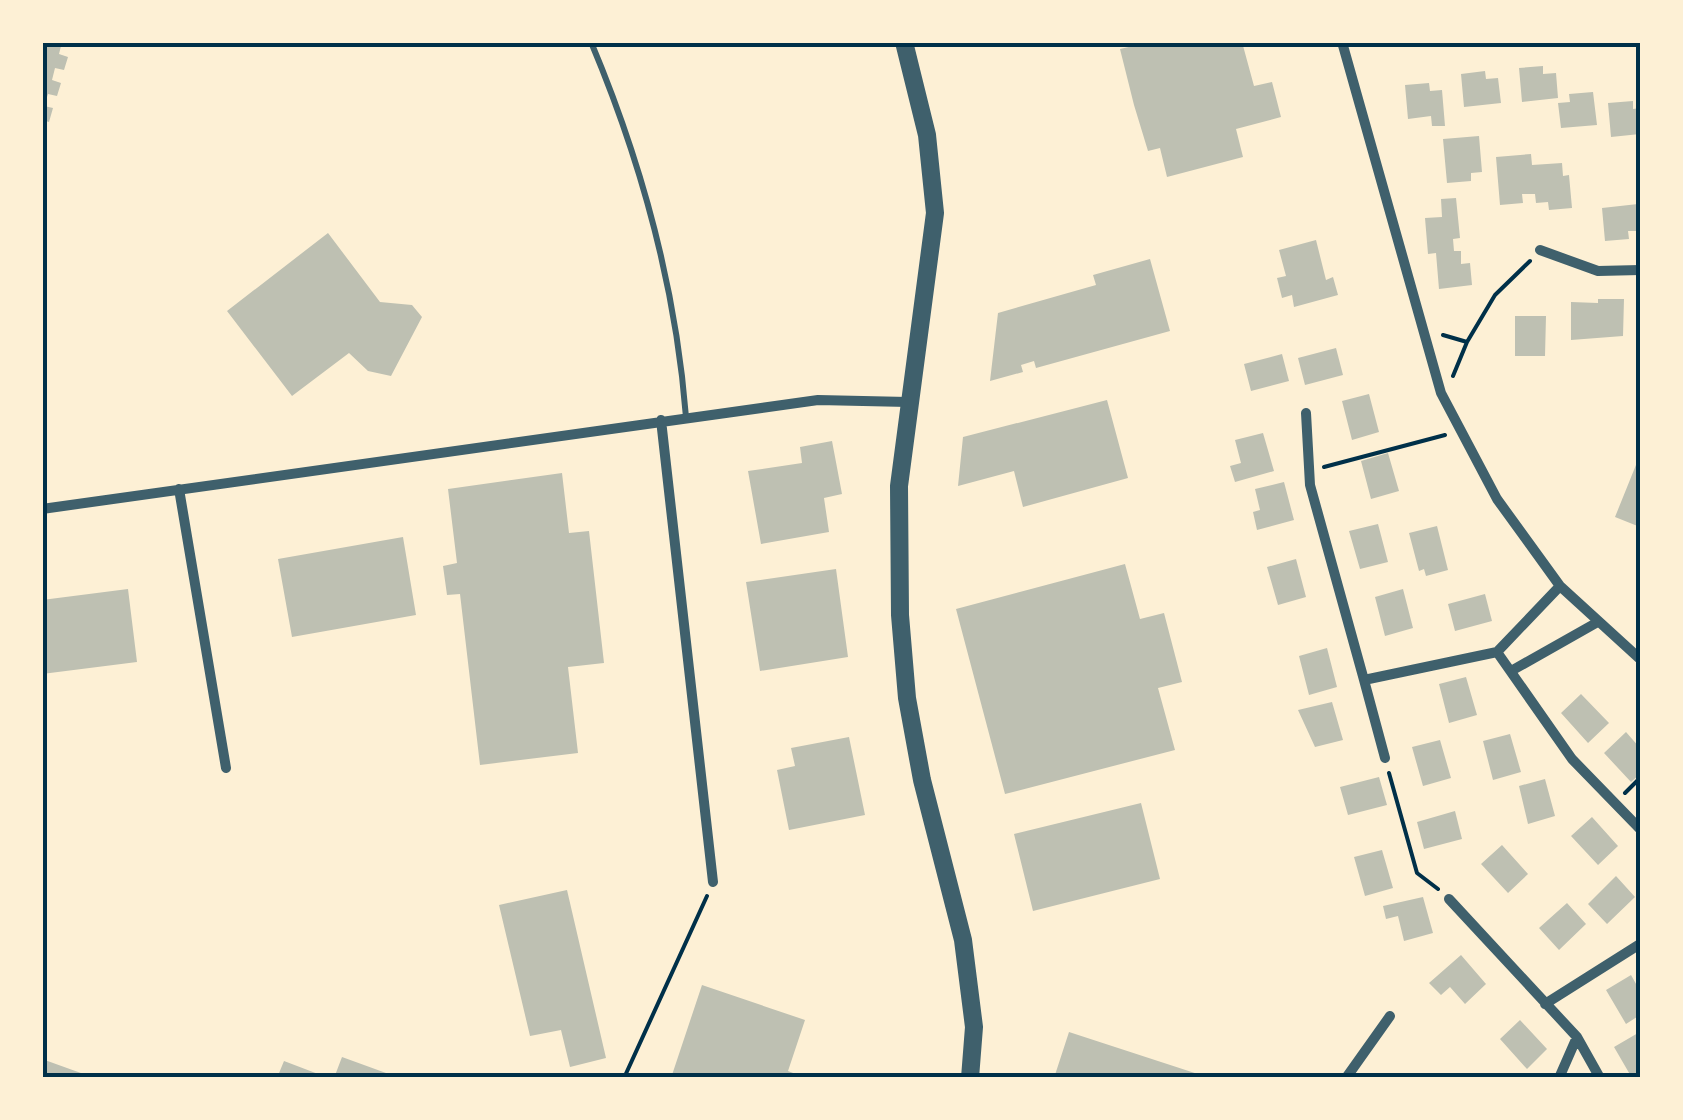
<svg xmlns="http://www.w3.org/2000/svg" width="1683" height="1120" font-family="Signika,sans-serif">
<style>
.building{fill:#bec0b2}
.lines{fill:none;stroke-linecap:round;stroke-linejoin:round}
.path{stroke:#003049;stroke-width:4}
.service{stroke:#3f606c;stroke-width:6}
.minor{stroke:#3f606c;stroke-width:10}
.tertiary{stroke:#3f606c;stroke-width:18}
.neatline{fill:none;stroke:#003049;stroke-width:4}
</style>
<rect width="100%" height="100%" fill="#fdf0d5"/>
<!-- building -->
<path class="building" d="M46 42H62L59 54 68 57 64 70 55 68 52 80 61 83 57 96 48 94 44 106 53 108 49 122 42 120Z
M1132 42H1242L1254 86 1272 82 1281 117 1236 129 1243 157 1167 177 1160 148 1148 151 1134 105 1120 49 1133 46Z
M1543 66V74L1556 73 1558 98 1522 102 1519 68Z
M1485 71 1486 79 1498 78 1501 103 1464 107 1461 74Z
M1429 83 1430 91 1442 90 1445 126H1432L1431 116 1408 119 1405 85Z
M1593 92 1597 125 1561 128 1558 103 1570 102 1569 94Z
M1633 101V109L1640 108V134L1611 137 1608 103Z
M1479 136 1482 172 1471 173V181L1447 183 1443 139Z
M1531 154 1532 165 1562 163 1563 176 1569 175 1572 208 1549 210 1548 202 1536 203 1535 194H1522L1523 203 1500 205 1496 157Z
M1456 198 1460 238 1453 239 1454 251H1461V264L1470 263 1472 285 1439 289 1436 253 1428 254 1425 218 1442 217 1441 199Z
M1638 204 1640 231H1628L1629 239 1605 241 1602 208Z
M328 233 380 302 412 305 422 317 391 376 368 371 349 353 292 396 227 311Z
M1316 240 1326 280 1333 277 1338 295 1294 307 1292 295 1282 298 1277 278 1286 276 1279 250Z
M1150 259 1170 331 1036 368 1034 361 1021 365 1023 372 990 381 998 313 1096 285 1093 275Z
M1598 299H1624L1623 336 1571 340V302L1598 303Z
M1515 316H1546L1545 356H1515Z
M1336 348 1343 375 1305 385 1298 358Z
M1282 354 1289 381 1251 391 1244 364Z
M1369 394 1379 432 1352 440 1342 401Z
M1107 400 1128 478 1023 507 1014 471 958 486 963 437Z
M1263 433 1274 471 1235 482 1230 466 1241 463 1235 440Z
M832 441 842 494 824 498 829 532 761 544 748 471 802 463 800 447Z
M1388 453 1399 491 1371 499 1361 461Z
M1640 455V527L1615 517Z
M562 473 569 533 589 531 604 663 568 667 578 753 480 765 460 594 447 595 443 566 457 563 448 489Z
M1284 482 1294 520 1257 530 1253 512 1260 510 1255 489Z
M1378 524 1388 562 1360 569 1349 531Z
M1437 526 1448 570 1426 576 1424 569 1419 571 1409 533Z
M403 537 416 615 292 637 278 559Z
M1296 559 1306 597 1278 605 1267 567Z
M1125 564 1140 619 1164 613 1182 682 1158 688 1175 750 1005 794 956 609Z
M836 569 848 657 760 671 746 582Z
M128 589 137 662 42 674V600Z
M1403 589 1413 628 1385 636 1375 597Z
M1485 594 1492 621 1455 631 1448 604Z
M1327 648 1337 687 1309 695 1299 656Z
M1466 677 1477 715 1449 723 1439 684Z
M1581 694 1609 723 1588 743 1561 713Z
M1332 702 1343 740 1315 747 1298 710Z
M1626 732 1640 748V774L1631 782 1604 753Z
M1510 734 1521 772 1493 780 1483 741Z
M849 737 865 815 789 830 777 770 795 766 791 748Z
M1440 740 1451 778 1423 786 1412 747Z
M1379 777 1387 805 1348 815 1340 787Z
M1545 779 1555 816 1528 824 1519 786Z
M1141 803 1160 879 1033 911 1014 834Z
M1455 811 1462 839 1424 849 1417 822Z
M1592 817 1618 846 1598 865 1571 836Z
M1502 845 1528 874 1508 893 1481 864Z
M1382 850 1393 888 1365 896 1354 857Z
M1616 876 1635 897 1607 924 1588 904Z
M567 890 606 1058 570 1067 561 1030 530 1036 499 905Z
M1423 897 1433 933 1404 941 1398 916 1386 919 1383 906Z
M1567 903 1586 924 1559 950 1539 928Z
M1461 955 1486 984 1465 1004 1450 987 1441 995 1429 983Z
M1631 975 1640 991V1015L1626 1024 1606 990Z
M702 985 805 1020 788 1071 806 1078H671Z
M1520 1020 1547 1049 1527 1069 1500 1039Z
M1069 1032 1207 1077V1078H1054Z
M1638 1033 1640 1078H1632L1614 1047Z
M342 1057 397 1077V1078H334Z
M42 1059 92 1077V1078H42Z
M284 1061 326 1077V1078H277Z"/>
<g class="lines">
<!-- path -->
<path class="path" d="M1443 335 1467 342
M1453 376 1467 342 1495 295 1530 261
M1324 467 1445 435
M1389 773 1417 873 1438 889
M1625 793 1640 778
M624 1078 707 896"/>
<!-- service -->
<path class="service" d="M591 42C641 161 676 289 686 417"/>
<!-- minor -->
<path class="minor" d="M1342 42 1441 393 1497 499 1560 586 1640 659
M1540 250 1598 271 1640 270
M1306 413 1310 485 1364 680 1497 652 1572 759 1640 829
M661 420 713 882
M179 489 226 768
M42 509 818 400 908 402
M1497 652 1560 586
M1511 671 1596 623
M1364 680 1385 758
M1449 899 1577 1037 1600 1078
M1545 1004 1640 944
M1346 1078 1390 1016
M1559 1078 1577 1037"/>
<!-- tertiary -->
<path class="tertiary" d="M904 42 927 135 935 213 899 486 900 615 907 698 922 780 963 940 974 1027 970 1078"/>
</g>
<!-- border -->
<rect width="1683" height="1120" fill="none" stroke="#fdf0d5" stroke-width="90"/>
<rect x="45" y="45" width="1593" height="1030" class="neatline"/>
</svg>
